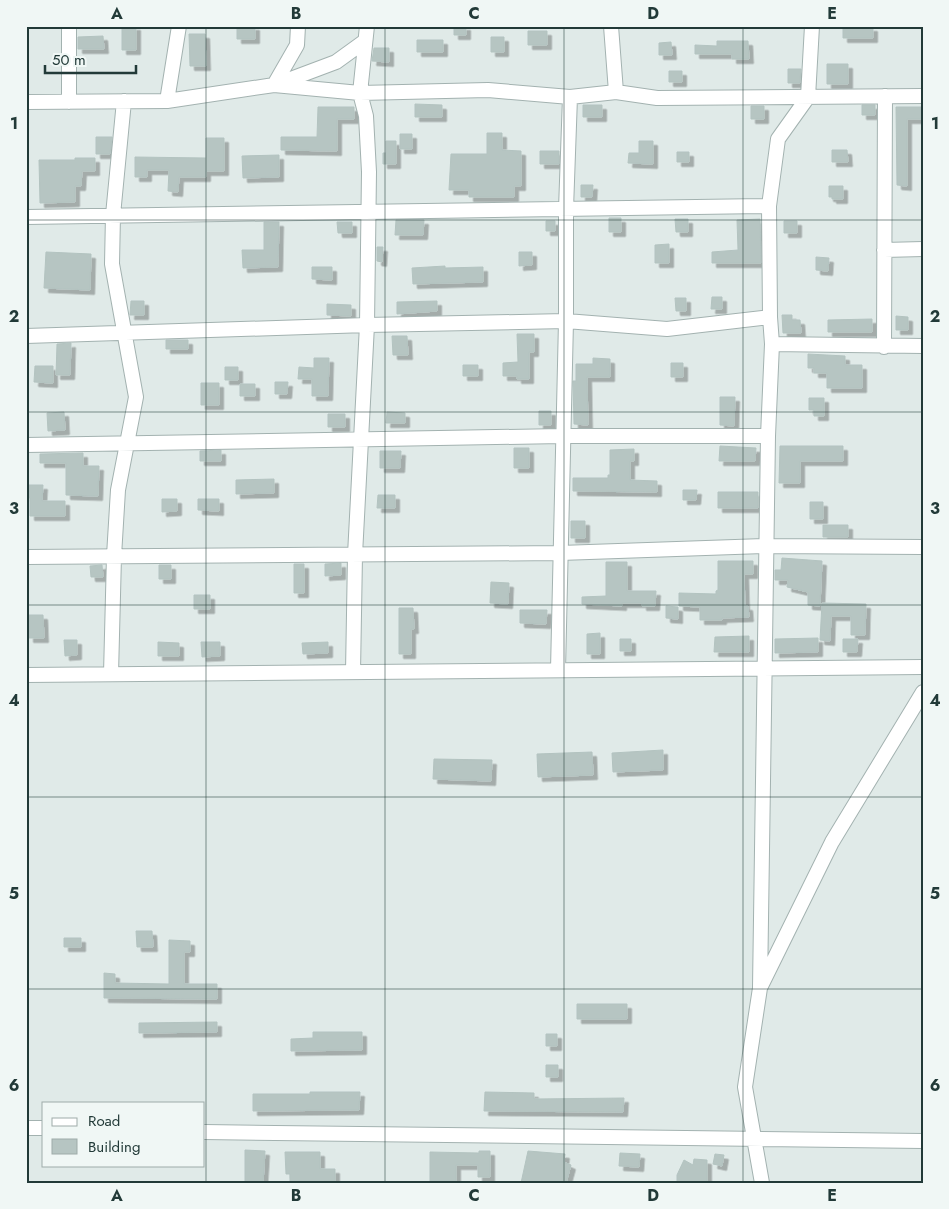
<svg xmlns="http://www.w3.org/2000/svg" width="949" height="1209" font-family="Jost,sans-serif">
<style>
.building{fill:#b6c5c2;stroke:#b3c3c0;filter:url(#shadow)}
.lines{fill:none;stroke-linecap:round;stroke-linejoin:round}
.minor-casing{stroke:#a3b2b0;stroke-width:16}
.minor{stroke:#fff;stroke-width:14}
.grid{fill:none;stroke:#223a38;stroke-width:1;stroke-opacity:0.55}
.neatline{fill:none;stroke:#223a38;stroke-width:2}
.grid-label{font-size:16px;text-anchor:middle;font-weight:bold;fill:#223a38}
</style>
<defs>
<filter id="shadow"><feDropShadow dx="4.5" dy="4.5" stdDeviation="0" flood-color="#0004"/></filter>
</defs>
<rect width="100%" height="100%" fill="#e0eae8"/>
<!-- building -->
<path class="building" d="M122 26H136V50H122Z
M237 26H255V39H237Z
M454 26H466V35H454Z
M843 27H873V38H843Z
M528 31H547V45H528Z
M189 34H205L206 66H190Z
M103 36 104 49H78V37Z
M491 37H504V52H491Z
M417 40H443V52H417Z
M717 41H748L749 59H732V54H695V45L717 46Z
M671 42 672 55H659V43Z
M374 48H389V62L372 61Z
M827 64H848V84H827Z
M788 69H801L800 83H788Z
M669 71H682V82H669Z
M415 104 442 105V117H415Z
M583 105H602V117H583Z
M862 105H875V115H862Z
M751 106H764V119H751Z
M318 107H354V119H337V151L281 150V137H317Z
M896 107H921V119H907V186L897 185Z
M487 133H502V150L521 151V186H514V197H469V190H449L451 154H487Z
M400 134H412V149H400Z
M96 137H112L110 154H96Z
M206 138H224V171H206V177H179L178 192 168 191 169 170H147V177H135V157L206 158Z
M386 141H396V164H383V153H386Z
M639 141H653V164L628 163 629 153H639Z
M832 150H847L848 162H832Z
M540 151H559V164H540Z
M677 152H689V162H677Z
M279 155V177L243 178 242 156Z
M75 158H95V171H82L81 186H75V202L40 203 39 160H75Z
M581 185H593L592 197H581Z
M829 186H843V199H832V197H829Z
M609 218H621V232H609Z
M675 219H688V232H676Z
M760 219 761 263H712V252L738 250 737 220Z
M396 220H424L423 235H395Z
M546 221H555V231H546Z
M784 221H797V233H784Z
M264 222H279L278 267 243 268 242 250H264Z
M337 222H352V233H338Z
M669 244V263H655V245Z
M377 247H383L382 262 377 261Z
M46 252 91 254 90 290 44 288Z
M519 252H532V265L519 266Z
M816 257 829 258 828 271 816 270Z
M445 266V268L483 267V282L413 284 412 268Z
M312 267H332V280L312 279Z
M712 297H722V309H711Z
M675 298H686V311H676Z
M131 301H144V315H130Z
M437 301V311L397 314V302Z
M327 304 351 305V316L327 315Z
M782 315H792V320H800L801 333H783Z
M896 316 908 317V330H896Z
M872 319V332H828V320Z
M517 334H534V352H529V379H517V376H503V363L518 362Z
M392 336H407L408 355H393Z
M166 340H188V349H166Z
M71 343 70 375H56L57 344Z
M808 354 845 356V365H862V388H827V373H814V368H808Z
M314 358H329L328 396H312V379H298L299 367 314 368Z
M593 358 610 359V377H587L588 425 574 424 573 381H576V364H593Z
M671 363H683V377H671Z
M463 365H478V376H463Z
M35 366H53V383L34 382Z
M225 367H238V380H225Z
M275 382H288L287 394H275Z
M201 383H219V405H201Z
M240 384H255V396H240Z
M720 397H735L734 426 720 425Z
M809 398H824V416H814V410H809Z
M539 411H551V425H539Z
M64 412 65 430 48 431 47 413Z
M387 412 405 413V423H386Z
M328 414H345V427H328Z
M720 446 756 448 755 461H719Z
M780 446H843V461H800V483H779Z
M514 448H529V468H514Z
M634 449V461H630V480L657 481V492L573 491V478H608V475H610V450Z
M221 450V461H200V451Z
M380 451H401L400 468H380Z
M83 453V466H99L98 496 66 495V463H40V454Z
M274 479V493L236 494V480Z
M26 485H43L42 501H65V516H30V498L26 497Z
M683 490H697L696 500H683Z
M718 492H758V508H718Z
M378 495H395V508H377Z
M162 499H177V511L162 512Z
M198 499H219V511L198 510Z
M810 502H823V519H810Z
M571 521H585V538H571Z
M823 525H848V537H823Z
M782 558 822 561 820 606 808 605V592L787 587 788 580H775V570H781Z
M718 561H753V574H744L745 606H748L749 617 722 618V620H700V607L679 606V593L716 594V591L718 590Z
M606 562H627V591H656L655 606H642V603H622V606L582 604V597L606 596Z
M341 563V575L325 576V564Z
M294 564H304V593H294Z
M102 565 103 577H91L90 566Z
M159 565H171V579H159Z
M491 582 509 583 508 604 490 603Z
M194 595H210V609H194Z
M822 603 866 604 865 635H851V616H831L830 641 820 640Z
M666 606 678 607V619L666 618Z
M399 608H413L414 629H411V654H399Z
M520 610H547L546 624 520 623Z
M29 615H43L44 638H29Z
M600 633V654H587V634Z
M749 636V652H714L715 637Z
M818 638V652L775 653V639Z
M620 639H631V651H620Z
M843 639H858L857 652H843Z
M64 640H77V655L65 656Z
M158 642 179 643V656H158Z
M201 642H220V656L202 657Z
M328 642V653L303 654 302 643Z
M663 750V770L613 772 612 753Z
M592 752 593 775 538 777 537 754Z
M434 759 492 760 491 781 433 779Z
M136 931H152L153 947H137Z
M64 938H81V947H64Z
M169 940 190 941V952H184V984H217V999L104 998V973L115 974V983L169 984Z
M577 1004H627V1019H577Z
M217 1022V1032L139 1033V1023Z
M313 1032H362V1050L291 1051V1039L313 1038Z
M546 1034H557V1046H546Z
M546 1065H558V1077H546Z
M310 1092H360L359 1110 253 1111V1094H310Z
M485 1092 534 1093V1099L624 1098 623 1112 484 1111Z
M245 1150 265 1151 263 1183H245Z
M479 1151H490V1177H478V1165H456V1181H430V1152L479 1153Z
M528 1151 565 1154 564 1162 571 1165 566 1183H521Z
M285 1152H320V1169H335V1181L290 1183V1174H286Z
M620 1153 640 1154 639 1167 619 1166Z
M715 1154 724 1155 722 1166 713 1164Z
M694 1159 707 1160V1183H677V1175L684 1160 693 1165Z"/>
<g class="lines">
<!-- minor casing -->
<g class="minor-casing">
<path id="minor" d="M69 26V102
M611 26 616 92
M280 83 336 62 365 41
M274 85 297 45 298 26
M167 101 179 26
M26 102 167 101 274 85 360 93 488 90 570 97 616 92 657 98 923 96
M26 217 769 206
M884 250 923 249
M26 336 367 325 566 321 667 329 770 317
M772 344 923 346
M884 347 885 96
M26 445 562 436H768
M26 557 560 553 766 546 923 547
M558 670 566 321V209L570 97
M353 672 355 555 367 325 369 172 366 116 360 93 367 26
M111 674 114 556 118 490 136 397 112 264 113 215 124 101
M26 675 923 667
M760 988 768 436 772 344 770 317 769 206 778 139 808 97 812 26
M26 1128H44
M204 1132 923 1141
M762 1183 745 1087 760 988 832 842 923 692"/>
</g>
<!-- minor -->
<use href="#minor" class="minor"/>
</g>
<!-- grid -->
<path class="grid" d="M206 26V1183M385 26V1183M564 26V1183M743 26V1183M26 220H923M26 412H923M26 605H923M26 797H923M26 989H923"/>
<!-- border -->
<rect width="949" height="1209" fill="none" stroke="#f0f7f5" stroke-width="55"/>
<!-- legend -->
<rect x="42" y="1102" width="162" height="65" fill="#f0f7f5" stroke="#9eaba9"/>
<rect x="52" y="1118" width="25" height="8" fill="#ffffff" stroke="#9eaba9"/>
<text x="88" y="1126" font-size="15" fill="#223a38">Road</text>
<rect x="52" y="1139" width="25" height="15" fill="#b6c5c2" stroke="#9eaba9"/>
<text x="88" y="1152" font-size="15" fill="#223a38">Building</text>
<!-- scale -->
<path d="M45 65v8h91v-8" fill="none" stroke="#223a38" stroke-width="2.5"/>
<text x="52" y="65" font-size="15" fill="#223a38" stroke="#f0f7f5" stroke-width="4" paint-order="stroke">50 m</text>
<rect x="28" y="28" width="894" height="1154" class="neatline"/>
<g class="grid-label">
<text x="117" y="19">A</text>
<text x="296" y="19">B</text>
<text x="474" y="19">C</text>
<text x="653" y="19">D</text>
<text x="832" y="19">E</text>
<text x="14" y="129">1</text>
<text x="935" y="129">1</text>
<text x="14" y="322">2</text>
<text x="935" y="322">2</text>
<text x="14" y="514">3</text>
<text x="935" y="514">3</text>
<text x="14" y="706">4</text>
<text x="935" y="706">4</text>
<text x="14" y="899">5</text>
<text x="935" y="899">5</text>
<text x="14" y="1091">6</text>
<text x="935" y="1091">6</text>
<text x="117" y="1201">A</text>
<text x="296" y="1201">B</text>
<text x="474" y="1201">C</text>
<text x="653" y="1201">D</text>
<text x="832" y="1201">E</text>
</g>
</svg>
